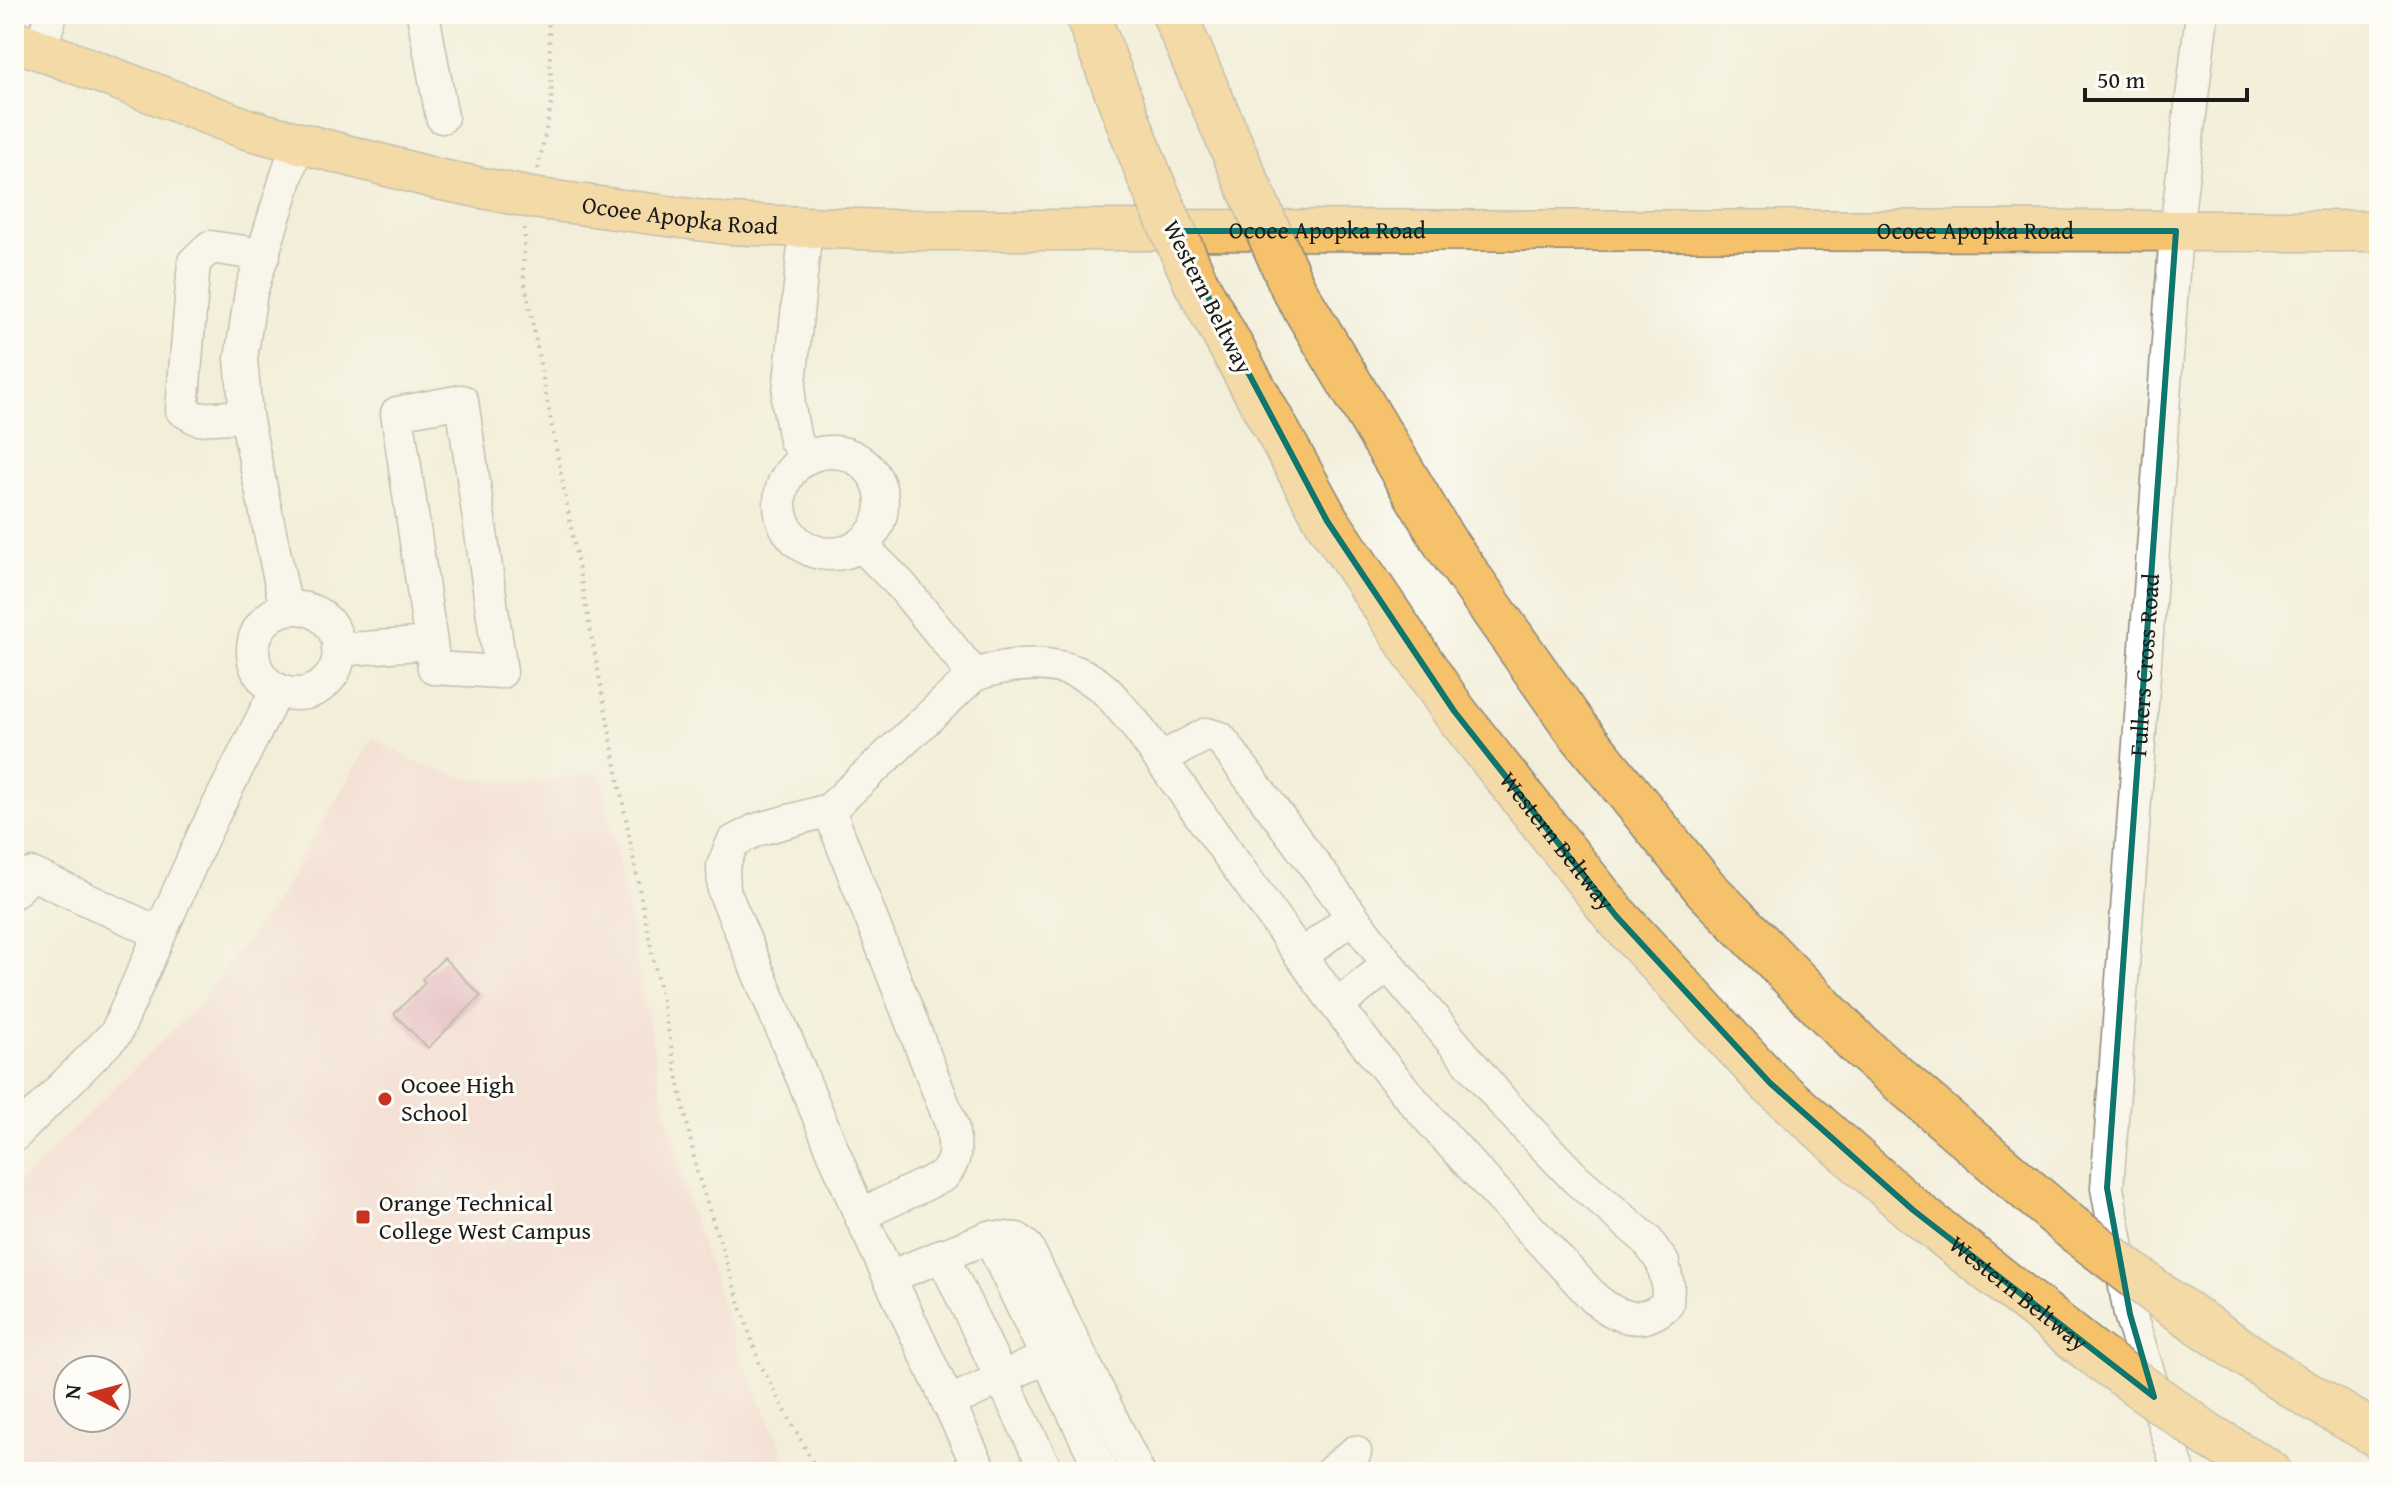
<svg xmlns="http://www.w3.org/2000/svg" width="2393" height="1486" font-family="'Gentium Book Plus',serif">
<style>
.built{fill:#f7cfd0;fill-rule:evenodd}
.building{fill:#dd92b5}
.lines{fill:none;stroke-linecap:round;stroke-linejoin:round}
.minor-casing{stroke:#88857a;stroke-width:35}
.major-casing{stroke:#88857a;stroke-width:43}
.highway-casing{stroke:#88857a;stroke-width:47}
.path{stroke:#88857a;stroke-width:4;stroke-dasharray:2 6;stroke-linecap:butt}
.minor{stroke:#fff;stroke-width:32}
.major{stroke:#f5c16b;stroke-width:40}
.highway{stroke:#f5c16b;stroke-width:44}
.highway-bridge-casing{stroke:#88857a;stroke-width:47;stroke-linecap:butt}
.highway-bridge{stroke:#f5c16b;stroke-width:44}
.marked{fill:none;stroke:#0f766e;stroke-width:6;stroke-linejoin:round}
.poi-dot{fill:#c8321e;stroke:#fdfcf7;stroke-width:3}
.labels{text-anchor:middle;stroke-width:6;stroke-linejoin:round;paint-order:stroke}
.street-label{font-size:24px;fill:#1c1c1c;stroke:#fdfcf7}
.poi-label{font-size:24px;fill:#1c1c1c;stroke:#fdfcf7;text-anchor:start}
</style>
<rect width="100%" height="100%" fill="#fdfcf7"/>
<filter id="ink" filterUnits="userSpaceOnUse"><feTurbulence type="fractalNoise" baseFrequency=".0125" numOctaves="2"/><feDisplacementMap in="SourceGraphic" scale="16" xChannelSelector="R" yChannelSelector="G"/><feConvolveMatrix kernelMatrix="1 2 1 2 8 2 1 2 1" color-interpolation-filters="sRGB"/></filter>
<filter id="wash" filterUnits="userSpaceOnUse"><feTurbulence type="fractalNoise" baseFrequency=".006" numOctaves="4" result="noise"/><feDisplacementMap in="SourceGraphic" scale="32" xChannelSelector="R" yChannelSelector="G"/><feGaussianBlur stdDeviation="1.8" result="paint"/><feColorMatrix in="noise" values="0 0 0 0 0 0 0 0 0 0 0 0 0 0 0 0 0 1.4 0 .05"/><feComposite in="paint" operator="in"/></filter>
<g filter="url(#wash)">
<rect width="100%" height="100%" fill="#f3eed9"/>
<!-- built -->
<path class="built" d="M373 737 416 762 470 779 524 784 601 772 661 1087 690 1209 738 1350 793 1472H14V1188L197 1006 276 901ZM68 1370H116V1418H68Z"/>
<g id="blocks">
<!-- building -->
<path class="building" d="M444 958 481 996 428 1048 394 1014 425 983 422 979Z"/>
</g>
</g>
<g filter="url(#ink)">
<use href="#blocks" fill-opacity="0" stroke="#88857a" stroke-width="2"/>
<g class="lines">
<!-- minor casing -->
<g class="minor-casing">
<g id="minor">
<path d="M423 14 442 117"/>
<path d="M40 52 51 14"/>
<path d="M806 227 788 402 795 440 807 457"/>
<path d="M246 416 198 419 182 410 194 262 210 247 264 255"/>
<circle cx="831" cy="503" r="51"/>
<path d="M861 545 901 585 974 675C1017 661 1067 657 1104 689 1114 698 1123 711 1133 721L1337 1006C1414 1110 1507 1203 1595 1299 1618 1318 1642 1327 1667 1304L1668 1285 1663 1263 1646 1239 1576 1179 1507 1107 1391 968 1220 738 1207 734 1160 759"/>
<circle cx="296" cy="651" r="43"/>
<path d="M286 609 246 416 241 359 251 292 297 143"/>
<path d="M338 650 431 643 397 413 462 401 501 672 434 668 431 643"/>
<path d="M974 675 829 810 756 830 733 842 723 866 724 891 860 1215 981 1472"/>
<path d="M829 810 952 1126C955 1147 958 1160 943 1176L860 1215"/>
<path d="M14 892 32 874 159 933"/>
<path d="M1302 956 1351 917"/>
<path d="M1337 1006 1388 965"/>
<path d="M14 1136 116 1033 204 834 277 689"/>
<path d="M989 1237 1017 1239 1027 1247 1138 1472"/>
<path d="M942 1255 1047 1472"/>
<path d="M889 1277 989 1237 1102 1472"/>
<path d="M948 1403 1047 1357"/>
<path d="M1331 1472 1355 1452"/>
<path id="s1" d="M2179 1472 2130 1314 2107 1188 2176 231 2202 14"/>
</g>
</g>
<!-- major casing -->
<g class="major-casing">
<g id="major">
<path id="s2" d="M14 40 247 129 437 179 532 198 728 224 885 230 2379 231"/>
</g>
</g>
<!-- highway casing -->
<g class="highway-casing">
<g id="highway">
<path d="M1087 14 1150 178"/>
<path d="M1174 14 1246 180"/>
<path id="s3" d="M1197 285 1327 521 1454 711 1616 916 1770 1083 1913 1210 2092 1352"/>
<path d="M1293 288 1444 541 1575 727 1706 889 1859 1045 2071 1227"/>
<path d="M2165 1299 2296 1388 2379 1436"/>
<path d="M2208 1435 2269 1472"/>
</g>
</g>
<!-- path -->
<path class="path" d="M538 169 552 100 548 14
M525 228 523 273 640 893 697 1172 759 1362 818 1472"/>
<!-- minor -->
<use href="#minor" class="minor"/>
<!-- major -->
<use href="#major" class="major"/>
<!-- highway -->
<use href="#highway" class="highway"/>
<!-- highway-bridge casing -->
<g class="highway-bridge-casing">
<path id="highway-bridge" d="M1150 178 1197 285
M1246 180 1293 288
M2071 1227 2165 1299
M2092 1352 2208 1435"/>
</g>
<!-- highway-bridge -->
<use href="#highway-bridge" class="highway-bridge"/>
</g>
</g>
<!-- marked area -->
<path d="M0 0H2393V1486H0ZM1173 231H2176L2107 1188 2130 1314 2154 1397 1913 1210 1770 1083 1616 916 1454 711 1327 521Z" fill="#f3eed9" fill-opacity=".55" fill-rule="evenodd"/>
<path class="marked" d="M1173 231H2176L2107 1188 2130 1314 2154 1397 1913 1210 1770 1083 1616 916 1454 711 1327 521Z"/>
<!-- markers -->
<g class="poi-dot">
<circle cx="385" cy="1099" r="8"/>
<rect x="355" y="1209" width="16" height="16" rx="4"/>
</g>
<g class="labels">
<!-- street labels -->
<g class="street-label">
<text dy="8" stroke="none"><textPath href="#s2" startOffset="692">Ocoee Apopka Road</textPath></text>
<text dy="8" stroke="none"><textPath href="#s2" startOffset="1340">Ocoee Apopka Road</textPath></text>
<text dy="8" stroke="none"><textPath href="#s2" startOffset="1988">Ocoee Apopka Road</textPath></text>
<text transform="translate(1208 297) rotate(63)" y="8">Western Beltway</text>
<text dy="8" stroke="none"><textPath href="#s1" startOffset="818">Fullers Cross Road</textPath></text>
<text dy="8" stroke="none"><textPath href="#s3" startOffset="664">Western Beltway</textPath></text>
<text dy="8" stroke="none"><textPath href="#s3" startOffset="1312">Western Beltway</textPath></text>
</g>
<!-- poi labels -->
<g class="poi-label">
<text x="401" y="1093">Ocoee High<tspan x="401" dy="28">School</tspan></text>
<text x="379" y="1211">Orange Technical<tspan x="379" dy="28">College West Campus</tspan></text>
</g>
</g>
<!-- margin -->
<rect width="2393" height="1486" fill="none" stroke="#fdfcf7" stroke-width="48"/>
<!-- north arrow -->
<g transform="translate(92 1394) rotate(276)"><circle r="38" fill="#fdfcf7" stroke="#a3a29f" stroke-width="2"/>
<path d="M0-6L14 30L0 20L-14 30Z" fill="#c8321e"/>
<text y="-12" font-size="22" font-weight="bold" text-anchor="middle" fill="#1c1c1c">N</text>
</g>
<!-- scale -->
<path d="M2085 88v12h162v-12" fill="none" stroke="#1c1c1c" stroke-width="4"/>
<text x="2097" y="88" font-size="24" fill="#1c1c1c" stroke="#fdfcf7" stroke-width="6" paint-order="stroke">50 m</text>
</svg>
